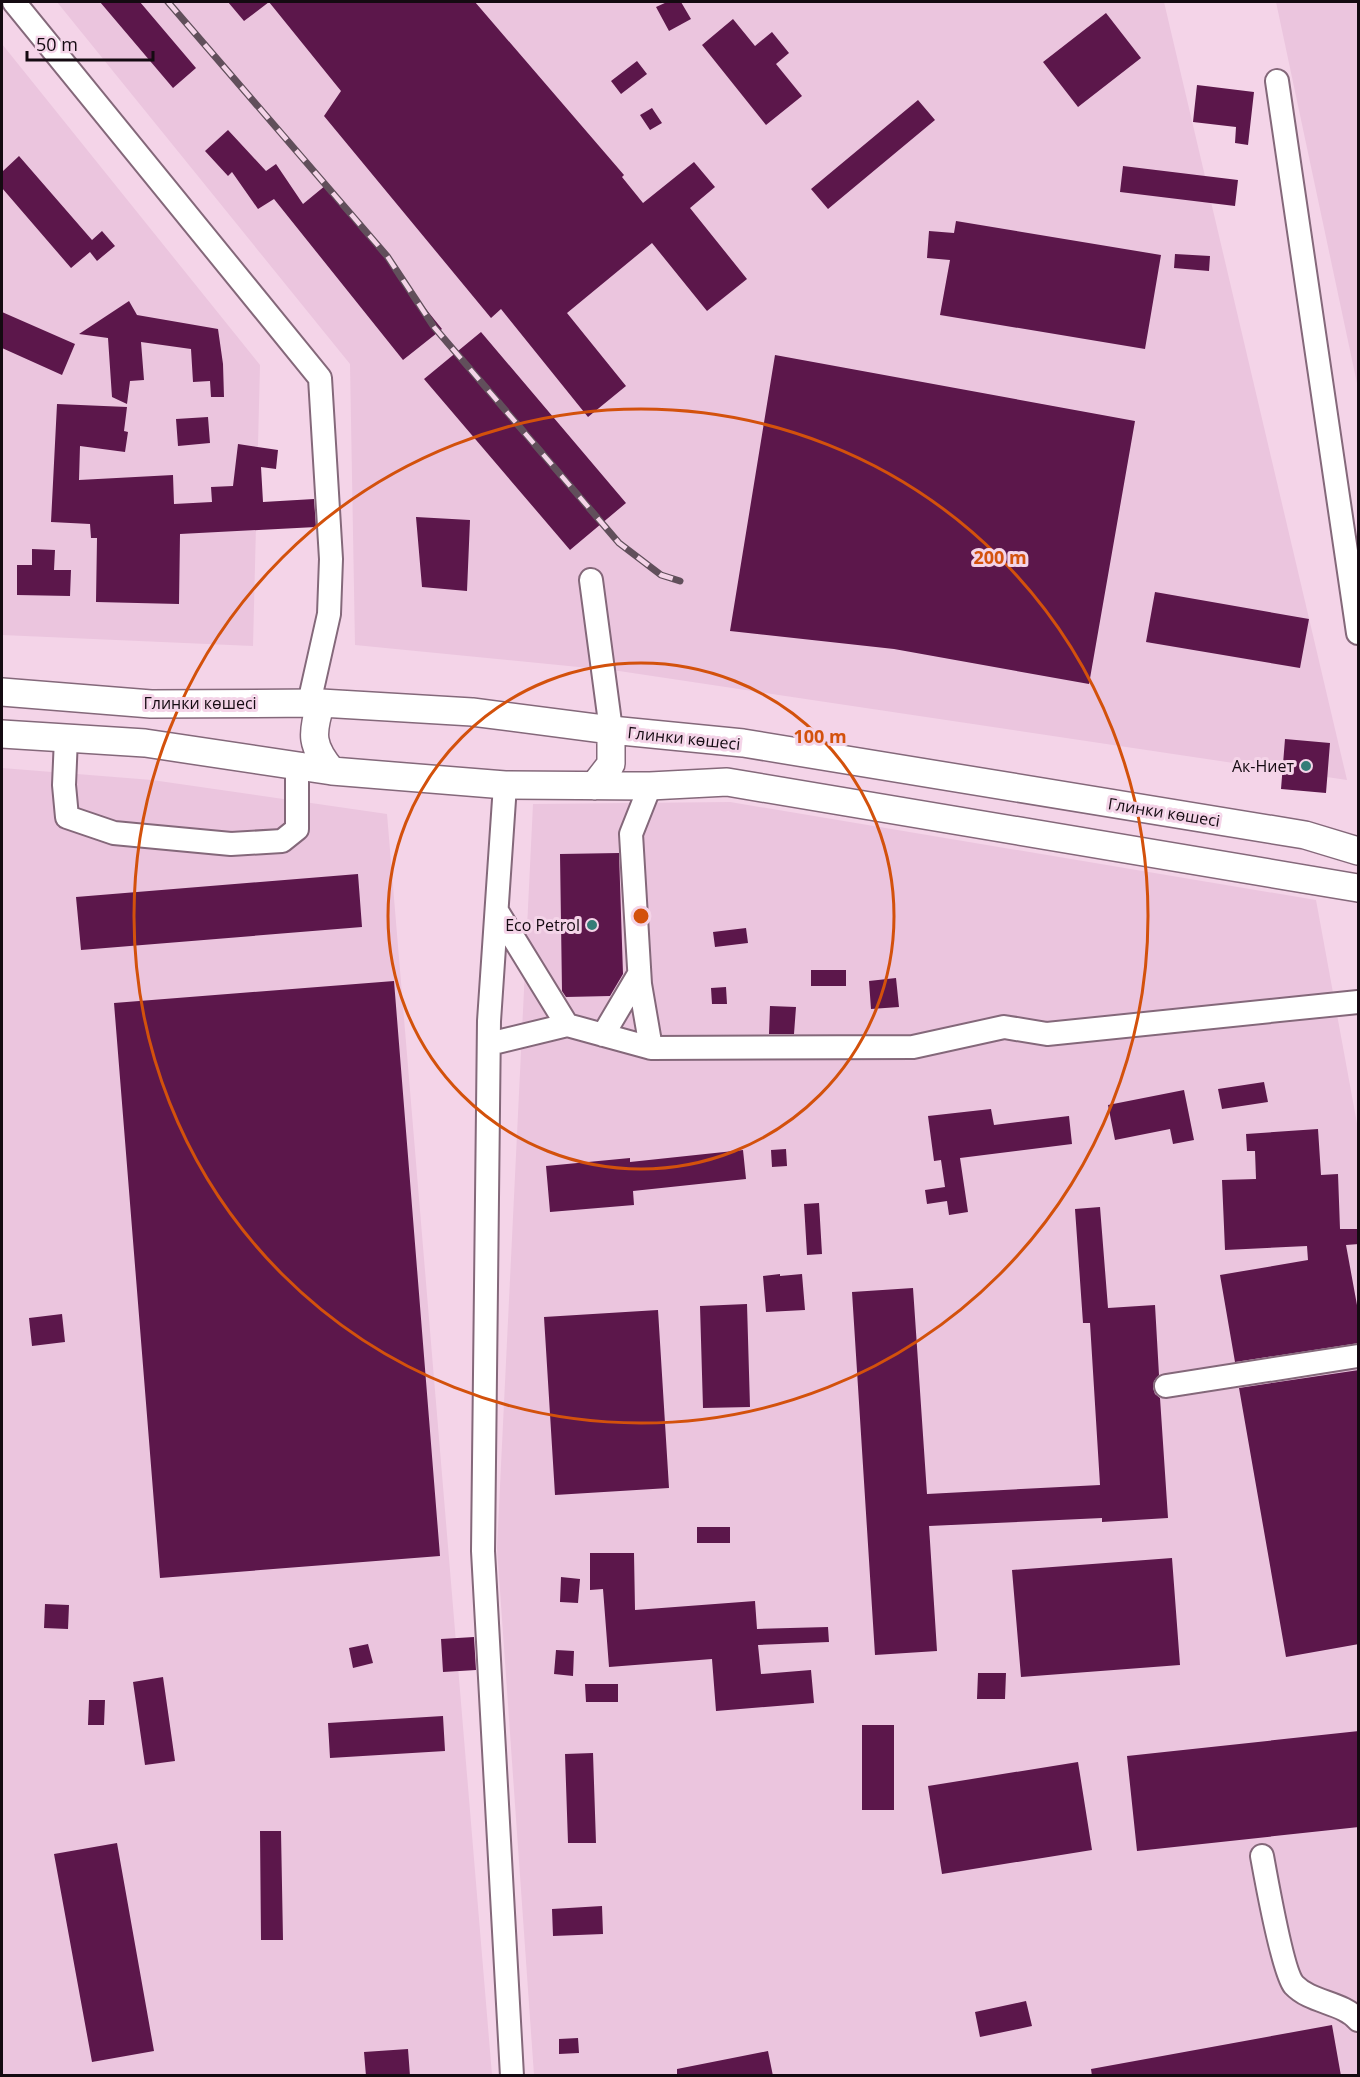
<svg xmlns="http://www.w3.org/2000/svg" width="1360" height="2077" font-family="'Open Sans',sans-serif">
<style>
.built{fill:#ebc5de}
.building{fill:#5c174b}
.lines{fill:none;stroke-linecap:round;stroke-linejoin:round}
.minor-casing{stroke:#84687a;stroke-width:26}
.major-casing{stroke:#84687a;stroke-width:30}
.minor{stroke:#fff;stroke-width:22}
.major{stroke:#fff;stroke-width:27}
.rail-casing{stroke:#614f5b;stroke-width:7}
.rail{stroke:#f4d4e8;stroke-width:4.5;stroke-dasharray:14;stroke-linecap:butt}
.ring{fill:none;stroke:#d3510c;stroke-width:3}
.poi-dot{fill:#347c77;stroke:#f4d4e8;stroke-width:2}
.labels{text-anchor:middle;stroke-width:6;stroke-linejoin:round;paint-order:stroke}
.street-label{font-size:16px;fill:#140a11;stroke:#f4d4e8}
.poi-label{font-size:16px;fill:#140a11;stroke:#f4d4e8;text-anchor:end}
.centre{fill:#d3510c;stroke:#f4d4e8;stroke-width:3}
.ring-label{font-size:18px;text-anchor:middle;font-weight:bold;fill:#d3510c;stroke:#f4d4e8;stroke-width:6;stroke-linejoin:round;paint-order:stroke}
</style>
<rect width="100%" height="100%" fill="#f4d4e8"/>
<!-- built -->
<path class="built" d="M57 2H1164L1347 780 619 671 355 645 350 364Z
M1276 2H1358V388Z
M2 44 260 365 253 646 2 635Z
M2 768 152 780 387 814 492 2075H2Z
M730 802 1316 900 1358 1129V2075H534L497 1548 533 804Z"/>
<!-- building -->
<path class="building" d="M100 2H140L196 68 173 88Z
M228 2H475L624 175 622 177 643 203 694 162 715 187 690 208 747 279 707 311 652 243 567 313 626 386 588 417 501 309 491 318 324 116 341 91 269 2 244 21Z
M667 2H681L691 19 669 31 656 7Z
M1106 13 1141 58 1078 107 1043 62Z
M733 19 755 46 772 32 789 53 776 64 802 96 766 125 702 45Z
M637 61 647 74 621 94 611 81Z
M1197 85 1254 92 1248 145 1235 143 1236 127 1193 122Z
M918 100 935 120 828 209 811 189Z
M652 108 662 123 650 130 640 115Z
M228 130 266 171 276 164 303 204 326 185 442 329 403 360 274 199 258 209 232 172 228 176 205 151Z
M19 156 92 240 102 231 115 246 97 261 90 252 71 268 2 188V172Z
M1123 166 1238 180 1235 206 1120 192Z
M956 221 1161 255 1145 349 940 315 950 260 927 258 929 231 954 233Z
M1175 254 1210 256 1209 271 1174 268Z
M129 301 137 315 218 329 223 364 224 397H211L210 381 193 382 191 349 141 342 144 380 130 381 127 404 112 397 108 338 79 334Z
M2 312 75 344 62 375 2 348Z
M481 332 626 503 570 550 424 379Z
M775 355 1135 421 1089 684 894 649 730 631Z
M57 404 127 407 124 431 128 432 125 452 80 446 79 480 173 475 174 504 212 502 211 487 233 486 238 444 278 450 276 469 261 467 263 502 314 499 316 527 180 534 179 604 96 602 97 538H91L90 524 51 522Z
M208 417 210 443 178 446 176 419Z
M416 517 470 520 467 591 422 587Z
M32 549 55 550 54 570H71L70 596 17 595V565H32Z
M1155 592 1309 619 1300 668 1146 642Z
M1285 739 1330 743 1326 793 1281 789Z
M619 853 623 974 610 996 566 997 562 991 560 854Z
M358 874 362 927 81 950 76 897Z
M746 928 748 943 715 947 713 932Z
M811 970H846V986H811Z
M896 978 899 1007 871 1009 869 981Z
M394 981 440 1556 160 1578 114 1003Z
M726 987 727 1004H712L711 988Z
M770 1006 796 1007 794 1034H769Z
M1264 1082 1268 1102 1222 1109 1218 1089Z
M1184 1090 1194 1140 1173 1144 1170 1129 1115 1140 1108 1105Z
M991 1109 994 1125 1069 1116 1072 1144 960 1158 968 1212 949 1215 947 1201 927 1204 925 1190 945 1187 941 1160 934 1161 928 1116Z
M1318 1129 1321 1175 1338 1174 1340 1229H1358L1359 1244 1346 1245 1359 1316V1343L1235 1362 1220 1275 1308 1260 1307 1246 1225 1250 1222 1180 1256 1179 1255 1151H1247L1246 1134Z
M786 1149 787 1166 772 1167 771 1150Z
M743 1150 746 1179 633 1191 634 1205 550 1212 546 1166 630 1158V1162Z
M819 1203 822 1254 807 1255 804 1204Z
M1100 1207 1108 1308 1155 1305 1159 1375 1154 1381 1153 1388 1155 1394 1160 1398 1168 1518 1102 1522V1518L929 1526 937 1651 875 1655 852 1292 913 1288 927 1494 1100 1485 1090 1323H1083L1075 1209Z
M780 1274V1276L802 1274 805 1310 766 1312 763 1276Z
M747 1304 750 1407 703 1408 700 1306Z
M658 1310 669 1488 555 1495 544 1317Z
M62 1314 65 1342 32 1346 29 1318Z
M1359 1370V1644L1286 1657 1239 1388Z
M697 1527H730V1543H697Z
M590 1553H634L635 1610 755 1601 757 1629 828 1627 829 1642 758 1645 761 1674 811 1670 814 1703 716 1711 712 1659 609 1667 603 1589 590 1590Z
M1172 1558 1180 1665 1021 1677 1012 1570Z
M561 1577 580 1579 578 1603 560 1602Z
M45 1604 69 1605 68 1629 44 1628Z
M474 1637 476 1670 443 1672 441 1639Z
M368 1644 373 1663 353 1668 349 1648Z
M556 1650 574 1651 573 1676 554 1674Z
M978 1673H1006L1005 1699H977Z
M163 1677 175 1761 145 1765 133 1682Z
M585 1684H618V1702H586Z
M89 1700H105L104 1725H88Z
M443 1716 445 1751 330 1758 328 1723Z
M862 1725H894V1810H862Z
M1359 1731V1827L1137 1851 1127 1756Z
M593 1753 596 1843H568L565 1754Z
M1078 1762 1092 1850 942 1874 928 1786Z
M260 1831H281L283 1940H261Z
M117 1843 154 2051 92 2062 54 1854Z
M602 1906 603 1934 553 1936 552 1909Z
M1026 2001 1032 2026 980 2037 975 2012Z
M1332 2025 1341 2076H1092L1091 2069Z
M578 2038 579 2053 559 2054V2039Z
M408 2049 410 2076H366L364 2052Z
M768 2051 773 2076H677V2069Z"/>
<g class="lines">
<!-- minor casing -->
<g class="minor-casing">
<path id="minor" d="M14 2 320 378 331 559 329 614 309 703
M1277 81 1358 633
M591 580 611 730
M66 738 64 785 67 817 114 833 231 844 282 841 297 829V766
M505 785 489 1021 483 1551 512 2076
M650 786 631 834 640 984 651 1048
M497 911 567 1025
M603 1035 639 974
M489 1044 567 1025 651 1048 913 1047 1004 1027 1047 1034 1358 1002
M1166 1386 1358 1356
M1262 1856C1266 1878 1283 1973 1294 1985 1311 2003 1343 2002 1358 2020"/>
</g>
<!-- major casing -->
<g class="major-casing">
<path id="major" d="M2 692 151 704 321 703 472 712 611 730 743 743 1305 835 1358 851
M321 703C311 734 311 746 332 771
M2 734 145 743 332 771 505 785 650 786 727 782 1358 888
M594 786 611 764V730"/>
</g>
<!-- minor -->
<use href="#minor" class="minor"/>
<!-- major -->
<use href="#major" class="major"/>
<!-- rail casing -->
<g class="rail-casing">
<path id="rail" d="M168 2 387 256 434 327 619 543 661 575 680 581"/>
</g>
<!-- rail -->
<use href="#rail" class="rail"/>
</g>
<!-- distance rings -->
<g class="ring">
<circle cx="641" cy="916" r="253"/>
<circle cx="641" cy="916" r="507"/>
</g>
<!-- markers -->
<g class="poi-dot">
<circle cx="1306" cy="766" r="6"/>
<circle cx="592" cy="925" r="6"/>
</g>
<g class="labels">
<!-- street labels -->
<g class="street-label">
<text x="200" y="709">Глинки көшесі</text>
<text transform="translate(684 738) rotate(6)" y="6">Глинки көшесі</text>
<text transform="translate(1164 812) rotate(9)" y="6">Глинки көшесі</text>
</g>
<!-- poi labels -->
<g class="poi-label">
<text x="1294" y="772">Ак-Ниет</text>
<text x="580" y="931">Eco Petrol</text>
</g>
</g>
<circle cx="641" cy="916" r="9" class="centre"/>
<g class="ring-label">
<text x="1000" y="564">200 m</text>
<text x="820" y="743">100 m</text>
</g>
<!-- border -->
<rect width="1360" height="2077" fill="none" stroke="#140a11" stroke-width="6"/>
<!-- scale -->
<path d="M27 51v9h126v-9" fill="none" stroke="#140a11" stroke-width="3"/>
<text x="36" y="51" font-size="18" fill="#140a11" stroke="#f4d4e8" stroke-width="4.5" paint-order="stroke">50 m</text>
</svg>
